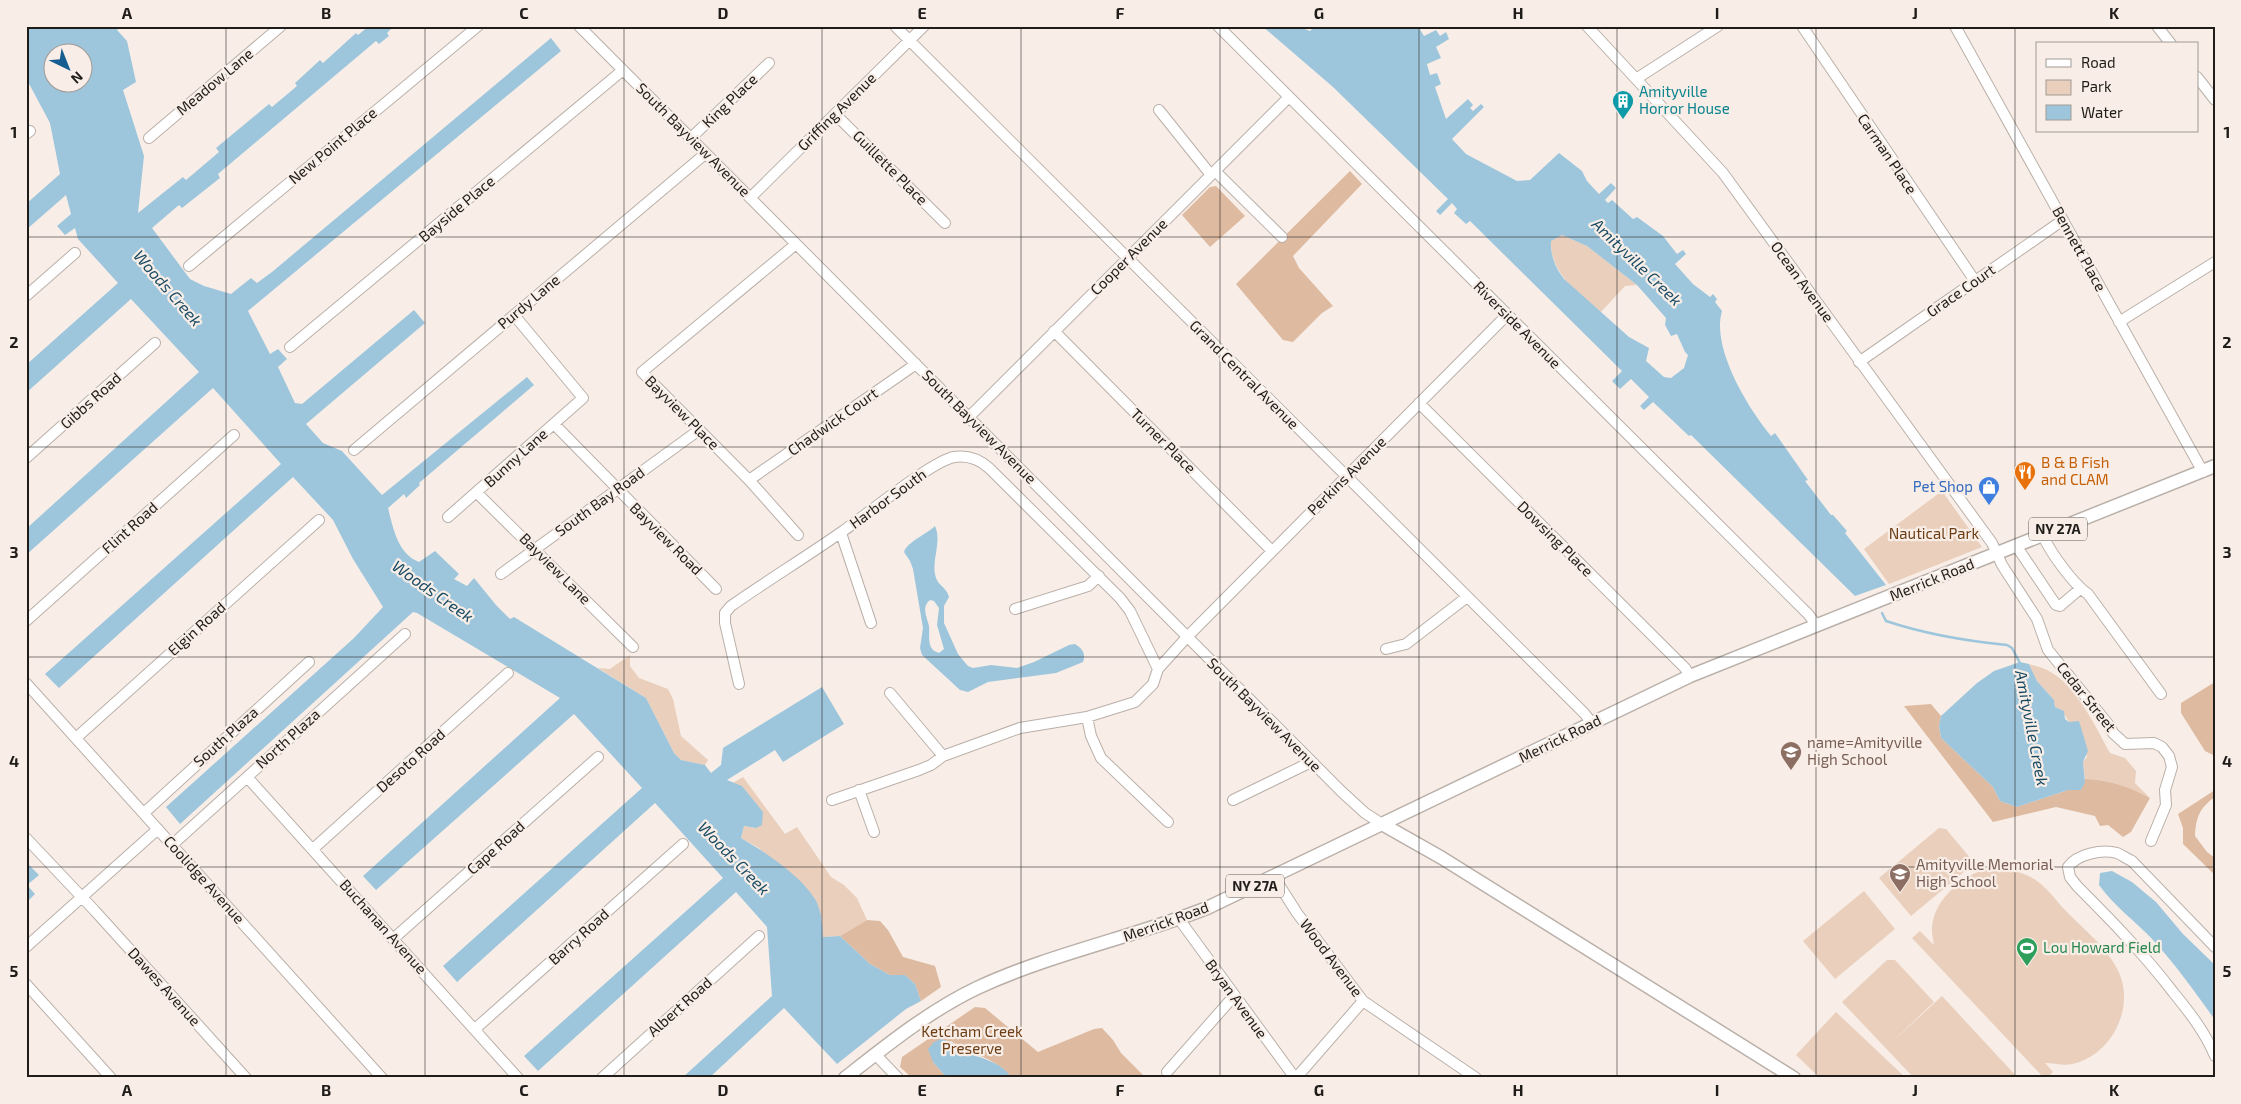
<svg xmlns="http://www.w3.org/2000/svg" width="2241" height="1104" font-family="'Exo 2',sans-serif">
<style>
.green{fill:#e9cfbc}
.forest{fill:#ddbaa0}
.water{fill:#9dc6dd;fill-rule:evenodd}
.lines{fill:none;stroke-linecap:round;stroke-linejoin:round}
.stream{stroke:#9dc6dd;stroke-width:2.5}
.minor-casing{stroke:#bab0a9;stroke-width:12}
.major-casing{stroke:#bab0a9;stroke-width:15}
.minor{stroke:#fff;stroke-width:10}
.major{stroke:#fff;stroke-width:12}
.grid{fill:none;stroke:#1f1c19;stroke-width:1;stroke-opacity:0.55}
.labels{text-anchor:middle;stroke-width:4.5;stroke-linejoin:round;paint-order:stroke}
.shield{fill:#f8eee7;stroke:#605b57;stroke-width:1}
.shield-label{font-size:14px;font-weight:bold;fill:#1f1c19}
.street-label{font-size:15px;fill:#1f1c19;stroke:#f8eee7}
.culture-label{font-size:15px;fill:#0d838f;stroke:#f8eee7;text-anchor:start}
.food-label{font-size:15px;fill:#c56008;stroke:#f8eee7;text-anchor:start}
.shop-label{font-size:15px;fill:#366cbe;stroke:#f8eee7;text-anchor:end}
.park-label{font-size:15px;fill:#6c3d15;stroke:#f8eee7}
.education-label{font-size:15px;fill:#785e54;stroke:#f8eee7;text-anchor:start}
.leisure-label{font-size:15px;fill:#27864d;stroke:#f8eee7;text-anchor:start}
.water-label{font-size:16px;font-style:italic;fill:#184a63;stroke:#f8eee7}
.neatline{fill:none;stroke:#1f1c19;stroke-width:2}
.grid-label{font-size:16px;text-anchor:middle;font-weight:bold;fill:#1f1c19}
</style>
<rect width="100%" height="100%" fill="#f8eee7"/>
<!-- green -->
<path class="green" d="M1562 235 1587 246 1637 285 1625 286 1601 312C1578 294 1550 273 1551 241Z
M1942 491 1982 547 1889 584 1864 549Z
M630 655V666L639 678 668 689 673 699 681 736 708 760 705 765 681 760 674 753 646 698 598 668 610 669Z
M2029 664C2035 666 2042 667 2047 670 2076 684 2095 726 2110 753L2125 758 2136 771 2135 783 2150 798C2128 786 2109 780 2085 779L2083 762 2087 757 2079 722H2069L2062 710 2055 707 2054 700 2037 681Z
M743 777 785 834 797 827 831 877 844 885 857 898 867 920 840 936 823 937 822 919 759 848 741 838 744 826 756 828 733 783Z
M1939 828 1946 829 1972 860 1971 866 1911 916 1879 878Z
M2001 868C2015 871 2026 873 2037 881 2047 888 2055 899 2063 908 2082 928 2110 949 2120 975 2134 1011 2110 1056 2072 1064 2064 1066 2053 1063 2045 1063L2053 1072 2047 1078H2044L1912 938 1920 931 1934 945C1933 940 1932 935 1932 930 1932 904 1956 881 1978 872 1985 870 1994 869 2001 868Z
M1864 891 1895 929 1835 979 1803 941Z
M1887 960H1895L1934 1002 1887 1047 1942 996 2018 1078H1914L1842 1002Z
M1836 1012 1906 1078H1820L1796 1055Z"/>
<!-- forest -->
<path class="forest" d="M1350 171 1362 184 1293 256 1299 268 1333 306 1322 313 1293 342 1283 340 1236 284Z
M1216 186 1245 216 1210 247 1182 215 1210 187Z
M2215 682V753L2213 755 2205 751 2181 713V703Z
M1931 704 1941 716 1939 726 1941 738 1993 787 2000 801 2017 807 2068 790H2081L2085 779C2109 780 2128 786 2150 798L2131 832 2123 837 2108 825 2100 826 2095 816 2056 807 1993 822 1904 706Z
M2215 790V797C2199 808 2196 818 2195 836L2207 852 2215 858V875L2183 844V828L2178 814Z
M867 920 880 921 888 930 903 957 935 966 941 987 921 1001 915 984 905 975H890L870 964 840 936Z
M975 1007 985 1008 1038 1052 1094 1029 1102 1028 1113 1040 1121 1053 1146 1078H1012C996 1057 972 1056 951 1041L933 1062 947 1078H912L900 1067 902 1057Z"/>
<!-- water -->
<path class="water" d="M26 26H122L117 30 127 41 136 82 123 90 144 156 138 213 183 177 186 180 219 152 216 148 269 104 272 107 297 86 295 83 320 60 323 63 356 33 358 35 369 26H394L387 33 389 36 379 44 376 41 218 174 220 178 182 208 179 205 152 228 190 279 204 286 231 294 251 278 257 283 272 272 551 38 561 51 248 311 270 354 278 349 287 359 278 367 295 403 302 404 414 310 425 323 306 424 323 443 342 451 382 495 527 377 534 385 419 483 420 485 406 498 404 494 388 508C393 528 398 554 419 562L435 551 459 574 454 579 467 586 474 578 496 605 510 619 514 617 646 698 674 753 681 760 705 765 711 773 721 765 723 748 822 687 844 724 783 762 775 750 727 780 742 786 763 812 762 825 756 828 744 826 741 838C765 852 800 875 815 899 822 911 822 924 823 937L840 936 870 964 890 975H905L915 984 921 1001 906 1009 837 1064 784 1008 709 1078H682L772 996 767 927 736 892 538 1071 524 1056 723 878 655 803 457 982 443 966 642 788 574 714 376 890 363 876 560 698 417 613 413 612 180 824 166 807 354 638 383 607 353 559 333 520 293 477 59 688 45 674 281 464 213 388 26 555V529L199 372 131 299 26 393V365L118 283 78 239 75 228 65 235 57 226 71 214 66 195 26 230V204L60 174 50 123 26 78ZM52 52H82V82H52Z
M1262 26H1297L1310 31 1315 26H1418L1424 36 1436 30 1440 36 1446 32 1449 39 1436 47 1441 58 1427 64 1430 75 1437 73 1441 84 1435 87 1446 119 1468 99 1473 105 1470 108 1473 111 1481 104 1484 107 1452 139 1466 154 1517 181 1530 180 1559 153 1582 171 1587 181 1599 194 1611 183 1616 188 1605 200 1608 203 1612 200 1633 219 1637 217 1663 236 1677 254 1683 250 1686 254 1675 264 1693 284 1710 297 1713 294 1717 299 1715 302 1722 311C1711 348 1748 408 1771 436L1775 433 1808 480 1805 481 1831 515H1833L1847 531 1845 533 1886 585 1855 596 1691 435 1689 436 1653 402 1644 410 1640 406 1649 397 1631 379 1620 389 1612 381 1622 371 1470 221 1466 224 1454 213 1457 209 1452 203 1440 215 1436 211 1448 199 1333 87ZM1562 235 1587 246 1637 285 1666 318 1665 325 1671 336 1677 334 1685 352 1688 355 1684 368 1671 378 1664 377 1646 361 1649 348 1629 337 1564 279C1556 269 1550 255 1551 241Z
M935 526C942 542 932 558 935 574 937 586 947 587 949 597L944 606V623L958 654 968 666 973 668 991 665 1017 668 1034 662 1069 645 1075 644C1083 649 1086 654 1083 662L1056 673 988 682 968 692 960 690 922 655 920 648 923 628 913 569 910 561 904 552C907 542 927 534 935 526ZM930 600 934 601 939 608 937 625 944 649 939 653C926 650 930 636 929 626 927 617 921 607 930 600Z
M2020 662 2029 664 2037 681 2054 700 2055 707 2064 711 2065 719 2069 722 2079 721 2088 751 2083 762 2085 782 2081 790H2068L2017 807 2000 801 1993 787 1941 738 1939 726 1941 716 1977 683 1994 671Z
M26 862 39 875 27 885 35 894 26 903Z
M2112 871 2132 882 2156 902 2183 934 2215 965V1020C2195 992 2176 965 2153 940 2134 920 2116 908 2099 885L2100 873Z
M941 1039C951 1041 956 1046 965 1051 983 1060 999 1060 1012 1078H947L933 1062 928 1049 934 1042Z"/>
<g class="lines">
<!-- stream -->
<path class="stream" d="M1882 613 1886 621C1925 634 1966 641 2007 645L2012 648 2021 665"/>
<!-- minor casing -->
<g class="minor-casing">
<path id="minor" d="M579 26 1342 792 1365 813 1382 824
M895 26 1584 713 1592 723
M1218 26 1809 615 1816 625
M1587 26 1723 173 1992 543 2002 565 2037 619 2048 650 2108 724 2113 733 2125 744 2154 743 2162 747 2169 756 2172 767 2165 790 2166 805 2151 841
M1802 26 1975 281
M1955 26 2203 472
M2157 26 2171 44
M2197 77 2215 100
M1636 79 1718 26
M1159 110 1211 175
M835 114 945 223
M26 134 30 131
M149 138 281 26
M691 138 769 63
M1215 171 1282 237
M750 198 924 26
M796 244 642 372 749 480 798 535
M189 266 478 26
M26 296 75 253
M2119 322 2215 262
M1054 331 1272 551
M290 347 623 70
M1859 362 2063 220
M1419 403 1685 668 1690 676
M969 417 1289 97
M554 424 716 589
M354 450 705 154
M26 458 155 343
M749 480 916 364
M477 493 633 647
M448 517 583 398 514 315
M841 533 871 623
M2043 536C2051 553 2073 584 2088 594L2161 694
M2017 547 2056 605 2060 606 2080 589
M501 574 699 430
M1015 609 1088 586 1099 576
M26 621 234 435
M1386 649 1406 644 1467 597
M26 683 382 1078
M739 684 725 623V613L731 606C768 580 806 557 843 531 865 516 932 461 954 457 968 455 979 459 989 468L1120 598 1130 611 1158 669
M890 693 943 756 1020 728 1087 717 1135 702 1153 684 1158 669 1187 637 1507 315
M1087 717 1091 736 1101 758 1168 822
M76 738 319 520
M247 777 518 1078
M859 790 874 832
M832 800 919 770 931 765 943 756
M1233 800 1311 762
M144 813 309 662
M26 838 95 911 246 1078
M172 845 405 634
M313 849 508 673
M1274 877 1297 913 1363 1001 1476 1078
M1179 919 1295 1078
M393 939 598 757
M26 947 158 829
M2215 947 2132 861C2127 859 2122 855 2117 853 2102 849 2077 854 2068 867L2070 877 2077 886C2112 921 2143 953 2173 992 2190 1013 2205 1032 2215 1056
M26 984 111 1078
M475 1029 683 844
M875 1054 898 1078
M1167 1072 1234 996
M602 1078 759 936
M1296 1078 1363 1001"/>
</g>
<!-- major casing -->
<g class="major-casing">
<path id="major" d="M1382 824 1442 858 1794 1078
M845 1078C887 1045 929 1011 977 988 1050 954 1131 938 1207 908L1690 676 2215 466"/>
</g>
<!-- minor -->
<use href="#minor" class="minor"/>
<!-- major -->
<use href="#major" class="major"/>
</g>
<!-- grid -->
<path class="grid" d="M226 26V1078M425 26V1078M624 26V1078M822 26V1078M1021 26V1078M1220 26V1078M1419 26V1078M1617 26V1078M1816 26V1078M2015 26V1078M26 237H2215M26 447H2215M26 657H2215M26 867H2215"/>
<!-- icons -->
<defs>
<g id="building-pin" transform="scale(1.125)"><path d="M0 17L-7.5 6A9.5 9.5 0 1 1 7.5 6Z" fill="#0f9aa8" stroke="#f8eee7"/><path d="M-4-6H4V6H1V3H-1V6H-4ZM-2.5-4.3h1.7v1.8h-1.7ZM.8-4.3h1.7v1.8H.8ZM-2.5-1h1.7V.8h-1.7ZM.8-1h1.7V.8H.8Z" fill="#fff"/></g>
<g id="restaurant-pin" transform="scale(1.125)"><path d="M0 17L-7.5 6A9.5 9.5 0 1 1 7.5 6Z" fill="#e8710a" stroke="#f8eee7"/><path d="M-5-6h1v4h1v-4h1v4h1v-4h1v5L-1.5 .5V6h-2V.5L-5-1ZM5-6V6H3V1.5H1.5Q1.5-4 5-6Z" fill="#fff"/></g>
<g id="shop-pin" transform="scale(1.125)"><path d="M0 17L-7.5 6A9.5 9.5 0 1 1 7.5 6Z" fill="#3f7fe0" stroke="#f8eee7"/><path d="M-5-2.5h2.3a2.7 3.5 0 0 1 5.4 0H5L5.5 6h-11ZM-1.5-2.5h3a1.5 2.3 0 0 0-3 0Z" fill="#fff"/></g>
<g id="school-pin" transform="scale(1.125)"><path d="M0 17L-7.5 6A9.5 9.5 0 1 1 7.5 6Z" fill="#8d6e63" stroke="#f8eee7"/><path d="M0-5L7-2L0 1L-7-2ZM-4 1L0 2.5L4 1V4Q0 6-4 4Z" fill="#fff"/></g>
<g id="stadium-pin" transform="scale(1.125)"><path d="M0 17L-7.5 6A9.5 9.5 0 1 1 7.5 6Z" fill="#2e9e5b" stroke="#f8eee7"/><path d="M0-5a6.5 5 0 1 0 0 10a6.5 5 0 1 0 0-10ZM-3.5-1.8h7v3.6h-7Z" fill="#fff"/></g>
</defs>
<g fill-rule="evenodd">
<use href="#building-pin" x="1623" y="101"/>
<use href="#restaurant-pin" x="2025" y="472"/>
<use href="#shop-pin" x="1989" y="487"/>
<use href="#school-pin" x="1791" y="752"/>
<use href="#school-pin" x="1900" y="874"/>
<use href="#stadium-pin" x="2027" y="948"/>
</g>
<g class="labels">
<!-- shield labels -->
<g class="shield">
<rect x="2029" y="517.5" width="58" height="23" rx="4"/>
<rect x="1226" y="874.5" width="58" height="23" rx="4"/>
</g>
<g class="shield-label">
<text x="2058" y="534">NY 27A</text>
<text x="1255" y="891">NY 27A</text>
</g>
<!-- street labels -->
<g class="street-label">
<text transform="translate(215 82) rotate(-40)" y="5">Meadow Lane</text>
<text transform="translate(730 101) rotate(-44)" y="5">King Place</text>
<text transform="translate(837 112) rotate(-45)" y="5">Griffing Avenue</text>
<text transform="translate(693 140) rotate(45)" y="5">South Bayview Avenue</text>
<text transform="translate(333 146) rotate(-40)" y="5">New Point Place</text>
<text transform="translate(1887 154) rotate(56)" y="5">Carman Place</text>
<text transform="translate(890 168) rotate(45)" y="5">Guillette Place</text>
<text transform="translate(457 209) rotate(-40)" y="5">Bayside Place</text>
<text transform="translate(2079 249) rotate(61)" y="5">Bennett Place</text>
<text transform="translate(1129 257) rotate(-45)" y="5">Cooper Avenue</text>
<text transform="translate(1802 282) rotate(54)" y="5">Ocean Avenue</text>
<text transform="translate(1961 291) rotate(-35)" y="5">Grace Court</text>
<text transform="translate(529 302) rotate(-40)" y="5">Purdy Lane</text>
<text transform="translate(1517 325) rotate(45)" y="5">Riverside Avenue</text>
<text transform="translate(1244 375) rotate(45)" y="5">Grand Central Avenue</text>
<text transform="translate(91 401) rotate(-42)" y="5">Gibbs Road</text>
<text transform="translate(682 413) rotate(45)" y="5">Bayview Place</text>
<text transform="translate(833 422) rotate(-35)" y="5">Chadwick Court</text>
<text transform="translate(979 427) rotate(45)" y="5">South Bayview Avenue</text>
<text transform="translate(1163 441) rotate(45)" y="5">Turner Place</text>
<text transform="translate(516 458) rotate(-42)" y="5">Bunny Lane</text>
<text transform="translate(1347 476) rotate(-45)" y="5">Perkins Avenue</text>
<text transform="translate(888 499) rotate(-36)" y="5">Harbor South</text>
<text transform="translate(600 502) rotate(-36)" y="5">South Bay Road</text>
<text transform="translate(130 528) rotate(-42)" y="5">Flint Road</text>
<text transform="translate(666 539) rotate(45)" y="5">Bayview Road</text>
<text transform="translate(1555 539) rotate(45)" y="5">Dowsing Place</text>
<text transform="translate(555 569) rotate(45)" y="5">Bayview Lane</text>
<text transform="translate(1932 580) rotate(-22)" y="5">Merrick Road</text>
<text transform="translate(197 629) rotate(-42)" y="5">Elgin Road</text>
<text transform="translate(2086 697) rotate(51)" y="5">Cedar Street</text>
<text transform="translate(1264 715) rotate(45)" y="5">South Bayview Avenue</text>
<text transform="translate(226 737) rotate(-42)" y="5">South Plaza</text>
<text transform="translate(288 739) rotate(-42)" y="5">North Plaza</text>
<text transform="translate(1560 739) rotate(-26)" y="5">Merrick Road</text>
<text transform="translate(411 761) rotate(-42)" y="5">Desoto Road</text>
<text transform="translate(496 848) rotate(-42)" y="5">Cape Road</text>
<text transform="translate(204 880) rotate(48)" y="5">Coolidge Avenue</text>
<text transform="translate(1166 922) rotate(-20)" y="5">Merrick Road</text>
<text transform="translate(383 927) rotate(48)" y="5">Buchanan Avenue</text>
<text transform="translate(579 937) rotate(-42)" y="5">Barry Road</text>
<text transform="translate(1331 958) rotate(53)" y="5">Wood Avenue</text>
<text transform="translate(164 987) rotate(48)" y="5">Dawes Avenue</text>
<text transform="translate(1236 999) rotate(54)" y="5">Bryan Avenue</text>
<text transform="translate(680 1007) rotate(-42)" y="5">Albert Road</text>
</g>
<!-- culture labels -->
<g class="culture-label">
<text x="1639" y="97">Amityville<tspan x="1639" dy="17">Horror House</tspan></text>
</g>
<!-- food labels -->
<g class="food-label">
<text x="2041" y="468">B &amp; B Fish<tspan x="2041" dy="17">and CLAM</tspan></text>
</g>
<!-- shop labels -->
<g class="shop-label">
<text x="1973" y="492">Pet Shop</text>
</g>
<!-- park labels -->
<g class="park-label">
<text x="1934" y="539">Nautical Park</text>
<text x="972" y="1037">Ketcham Creek<tspan x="972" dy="17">Preserve</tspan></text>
</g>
<!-- education labels -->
<g class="education-label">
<text x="1807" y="748">name=Amityville<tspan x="1807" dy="17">High School</tspan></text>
<text x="1916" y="870">Amityville Memorial<tspan x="1916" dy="17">High School</tspan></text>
</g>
<!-- leisure labels -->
<g class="leisure-label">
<text x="2043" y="953">Lou Howard Field</text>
</g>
<!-- water labels -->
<g class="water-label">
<text transform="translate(1637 262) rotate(44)" y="6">Amityville Creek</text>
<text transform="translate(168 288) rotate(49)" y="6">Woods Creek</text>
<text transform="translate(433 591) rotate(35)" y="6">Woods Creek</text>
<text transform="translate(2032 728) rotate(79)" y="6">Amityville Creek</text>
<text transform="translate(734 858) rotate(46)" y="6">Woods Creek</text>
</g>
</g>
<!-- border -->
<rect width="2241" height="1104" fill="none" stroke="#f8eee7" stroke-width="55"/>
<!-- legend -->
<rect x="2036" y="42" width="162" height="90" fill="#f8eee7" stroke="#a19a95"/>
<rect x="2046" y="59" width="25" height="8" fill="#ffffff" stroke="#a19a95"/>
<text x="2081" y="68" font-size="15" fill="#1f1c19">Road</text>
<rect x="2046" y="80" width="25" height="15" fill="#e9cfbc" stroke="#a19a95"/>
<text x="2081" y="92" font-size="15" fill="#1f1c19">Park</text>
<rect x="2046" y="105" width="25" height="15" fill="#9dc6dd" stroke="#a19a95"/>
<text x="2081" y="118" font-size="15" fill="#1f1c19">Water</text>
<!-- north arrow -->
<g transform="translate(68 68) rotate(137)"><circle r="24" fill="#f8eee7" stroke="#a19a95"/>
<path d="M0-4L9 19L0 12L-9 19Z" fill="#165d91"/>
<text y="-8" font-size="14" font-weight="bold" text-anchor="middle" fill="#1f1c19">N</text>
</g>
<rect x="28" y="28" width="2186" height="1048" class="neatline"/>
<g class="grid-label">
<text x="127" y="19">A</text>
<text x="326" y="19">B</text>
<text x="524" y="19">C</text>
<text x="723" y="19">D</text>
<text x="922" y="19">E</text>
<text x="1120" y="19">F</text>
<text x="1319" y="19">G</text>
<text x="1518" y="19">H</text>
<text x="1717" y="19">I</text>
<text x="1915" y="19">J</text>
<text x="2114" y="19">K</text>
<text x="14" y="138">1</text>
<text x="2227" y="138">1</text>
<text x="14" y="348">2</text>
<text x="2227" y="348">2</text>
<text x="14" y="558">3</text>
<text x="2227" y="558">3</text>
<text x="14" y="767">4</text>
<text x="2227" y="767">4</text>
<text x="14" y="977">5</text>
<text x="2227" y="977">5</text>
<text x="127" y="1096">A</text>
<text x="326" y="1096">B</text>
<text x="524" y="1096">C</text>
<text x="723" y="1096">D</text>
<text x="922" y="1096">E</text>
<text x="1120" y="1096">F</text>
<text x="1319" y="1096">G</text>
<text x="1518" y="1096">H</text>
<text x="1717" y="1096">I</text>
<text x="1915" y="1096">J</text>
<text x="2114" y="1096">K</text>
</g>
</svg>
